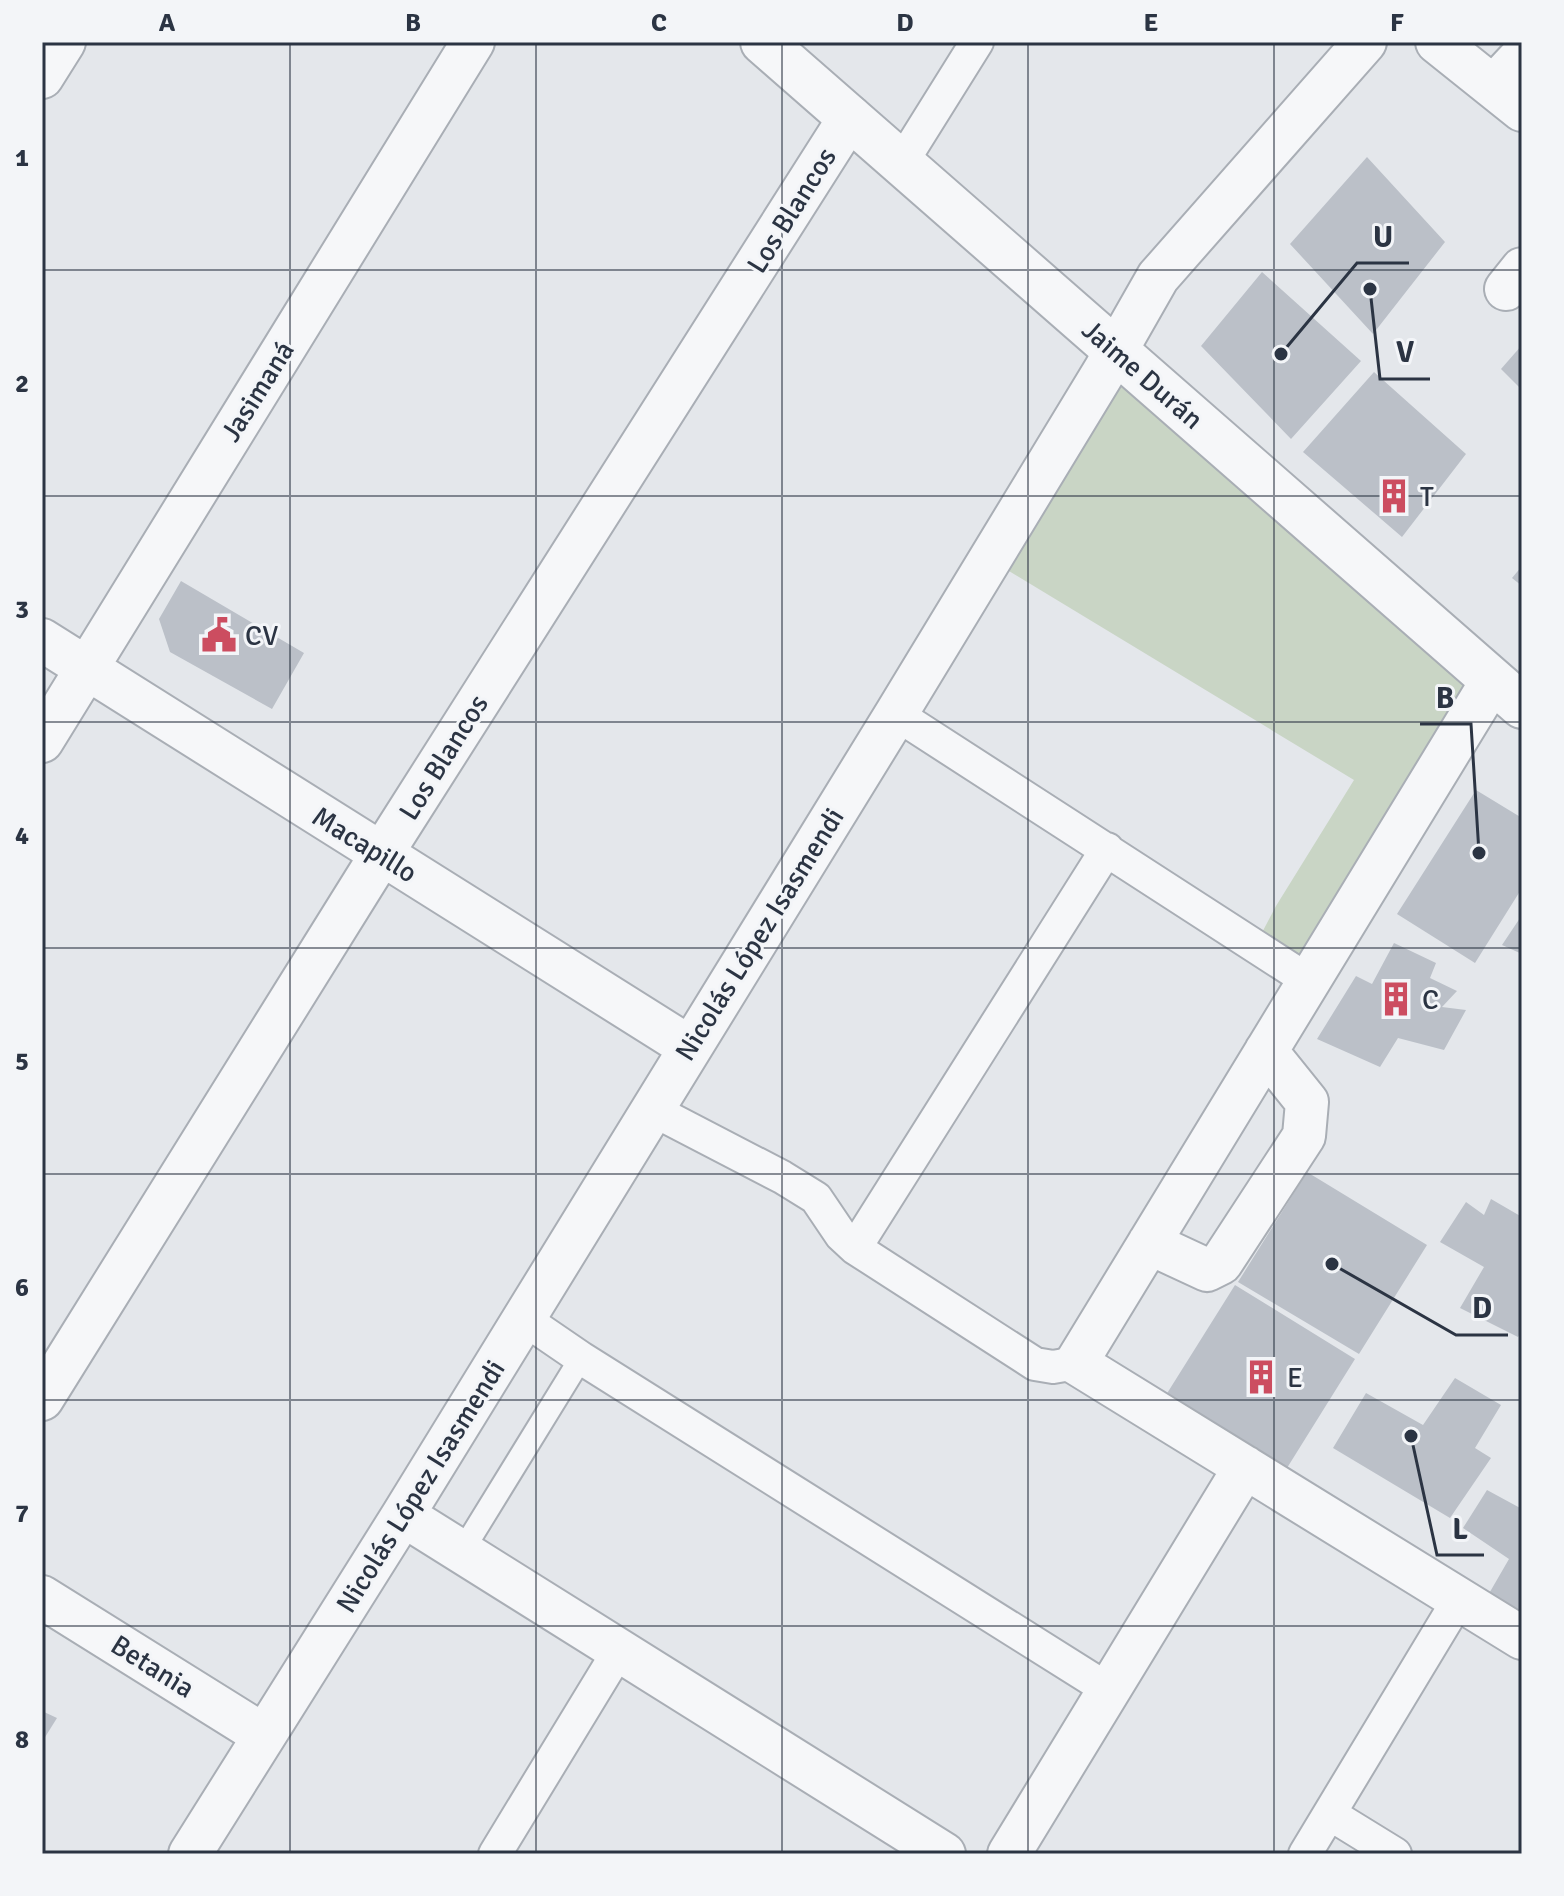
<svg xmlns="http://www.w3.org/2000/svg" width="1564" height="1896" font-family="Signika,sans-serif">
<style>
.green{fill:#c9d5c5}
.building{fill:#bbc0c8}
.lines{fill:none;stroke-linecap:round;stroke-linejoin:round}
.service-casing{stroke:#a9aeb5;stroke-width:26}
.pedestrian-casing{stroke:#a9aeb5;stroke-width:36}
.minor-casing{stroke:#a9aeb5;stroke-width:46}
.tertiary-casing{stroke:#a9aeb5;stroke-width:48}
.service{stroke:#f6f7f9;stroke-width:22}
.pedestrian{stroke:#f6f7f9;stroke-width:32}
.minor{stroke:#f6f7f9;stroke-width:42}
.tertiary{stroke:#f6f7f9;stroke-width:44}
.grid{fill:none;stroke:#2b3443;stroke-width:2;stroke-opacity:0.55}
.labels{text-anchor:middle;stroke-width:6;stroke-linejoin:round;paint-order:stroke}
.street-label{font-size:28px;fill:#2b3443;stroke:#f3f5f8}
.poi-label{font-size:28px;fill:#2b3443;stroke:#f3f5f8;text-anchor:start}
.leader{fill:none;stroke:#2b3443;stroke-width:3}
.callout-dot{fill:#2b3443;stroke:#f3f5f8;stroke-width:3}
.callout-label{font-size:30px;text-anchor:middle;font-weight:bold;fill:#2b3443;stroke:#f3f5f8;stroke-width:6;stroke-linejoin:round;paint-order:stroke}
.neatline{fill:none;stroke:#2b3443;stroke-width:3}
.grid-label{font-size:26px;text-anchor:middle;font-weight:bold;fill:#2b3443}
</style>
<rect width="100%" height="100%" fill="#e4e7eb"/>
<!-- green -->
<path class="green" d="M1116 351 1484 673 1309 981 1255 946 1276 906 1354 780 989 559Z"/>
<!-- building -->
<path class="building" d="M1367 157 1445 242 1373 334 1290 244Z
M1262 272 1361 361 1291 439 1201 346Z
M1522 345V390L1501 369Z
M1374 372 1466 454 1402 537 1303 452Z
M1522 566V586L1512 578Z
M181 581 304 653 272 709 170 652 159 619Z
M1476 790 1522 818V888L1475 963 1397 914Z
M1522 915V954L1502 945Z
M1394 943 1436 963 1430 978 1457 991 1442 1007 1466 1010 1444 1050 1398 1038 1380 1067 1317 1039 1356 976 1372 984Z
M1307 1172 1427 1245 1359 1354 1238 1282Z
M1491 1199 1522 1217V1330L1518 1337 1460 1308 1484 1267 1440 1242 1466 1202 1484 1215Z
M1235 1285 1355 1359 1287 1468 1166 1395Z
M1455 1378 1501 1405 1475 1448 1491 1458 1450 1518 1333 1448 1366 1393 1423 1425Z
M1487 1490 1522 1509V1618L1487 1597 1509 1559 1463 1528Z
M42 1711 57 1718 42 1742Z"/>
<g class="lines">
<!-- service casing -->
<g class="service-casing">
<path id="service" d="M461 1553 581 1358"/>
</g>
<!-- pedestrian casing -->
<g class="pedestrian-casing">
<path id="pedestrian" d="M902 162 977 42
M896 714 1309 981
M651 1109 782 1177 816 1198 841 1235 855 1248 1035 1364 1053 1367 1076 1363
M855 1248 1107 849
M524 1319 581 1358 1109 1690
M1330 1814 1395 1854
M495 1854 618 1652
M1305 1854 1459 1599"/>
</g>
<!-- minor casing -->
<g class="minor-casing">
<path id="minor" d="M1437 42 1522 110
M42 77 64 42
M1493 87 1522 56
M1506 289 1522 269
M42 640 689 1047
M1492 681 1076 1363 1522 1638
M42 741 473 42
M1149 1243 1207 1270 1221 1263 1304 1136 1307 1102 1266 1051
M42 1399 381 855 850 117
M403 1515 944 1854
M42 1597 263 1735
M190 1854 403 1515 896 714 1105 370 1158 277 1365 42
M1009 1854 1245 1467"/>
</g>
<!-- tertiary casing -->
<g class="tertiary-casing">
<path id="tertiary" d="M763 42 1522 706"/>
</g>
<!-- service -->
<use href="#service" class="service"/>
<!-- pedestrian -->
<use href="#pedestrian" class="pedestrian"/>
<!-- minor -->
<use href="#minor" class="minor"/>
<!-- tertiary -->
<use href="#tertiary" class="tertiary"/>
</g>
<!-- grid -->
<path class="grid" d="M290 42V1854M536 42V1854M782 42V1854M1028 42V1854M1274 42V1854M42 270H1522M42 496H1522M42 722H1522M42 948H1522M42 1174H1522M42 1400H1522M42 1626H1522"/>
<!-- icons -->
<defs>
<g id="building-bare" transform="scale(2.76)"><path d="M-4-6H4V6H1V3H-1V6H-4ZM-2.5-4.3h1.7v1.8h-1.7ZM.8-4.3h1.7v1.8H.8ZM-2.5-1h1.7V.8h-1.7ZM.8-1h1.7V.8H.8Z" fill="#cc4d60" stroke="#f3f5f8" stroke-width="2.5" paint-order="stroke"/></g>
<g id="civic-bare" transform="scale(2.76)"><path d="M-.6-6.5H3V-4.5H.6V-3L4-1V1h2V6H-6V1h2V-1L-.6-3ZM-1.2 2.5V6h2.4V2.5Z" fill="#cc4d60" stroke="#f3f5f8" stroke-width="2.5" paint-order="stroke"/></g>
</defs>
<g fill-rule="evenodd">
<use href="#building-bare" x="1394" y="496"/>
<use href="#civic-bare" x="219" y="635"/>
<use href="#building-bare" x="1396" y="999"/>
<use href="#building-bare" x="1261" y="1377"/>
</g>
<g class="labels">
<!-- street labels -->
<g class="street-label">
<text transform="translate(791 210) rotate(-58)" y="10">Los Blancos</text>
<text transform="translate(1143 374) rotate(41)" y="10">Jaime Durán</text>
<text transform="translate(257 391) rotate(-58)" y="10">Jasimaná</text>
<text transform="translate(443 757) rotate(-58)" y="10">Los Blancos</text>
<text transform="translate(365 844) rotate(32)" y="10">Macapillo</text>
<text transform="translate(759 934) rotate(-58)" y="10">Nicolás López Isasmendi</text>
<text transform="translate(420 1486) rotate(-58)" y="10">Nicolás López Isasmendi</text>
<text transform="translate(153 1666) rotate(32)" y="10">Betania</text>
</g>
<!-- poi labels -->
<g class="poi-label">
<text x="1420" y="506">T</text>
<text x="245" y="645">CV</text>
<text x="1422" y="1009">C</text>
<text x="1287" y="1387">E</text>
</g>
</g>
<!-- callouts -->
<path class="leader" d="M1281 354L1357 263H1409M1370 289L1380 379H1430M1479 853L1471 724H1420M1332 1264L1456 1335H1508M1411 1436L1437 1555H1484"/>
<g class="callout-dot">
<circle cx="1281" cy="354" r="8"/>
<circle cx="1370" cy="289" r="8"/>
<circle cx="1479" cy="853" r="8"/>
<circle cx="1332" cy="1264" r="8"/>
<circle cx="1411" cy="1436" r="8"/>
</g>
<g class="callout-label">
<text x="1383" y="247">U</text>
<text x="1405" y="362">V</text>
<text x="1445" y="708">B</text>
<text x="1482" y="1318">D</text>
<text x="1460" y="1539">L</text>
</g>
<!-- border -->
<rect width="1564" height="1896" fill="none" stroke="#f3f5f8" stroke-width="88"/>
<rect x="44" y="44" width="1476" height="1808" class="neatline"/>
<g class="grid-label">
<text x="167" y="31">A</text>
<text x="413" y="31">B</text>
<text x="659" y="31">C</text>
<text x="905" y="31">D</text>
<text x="1151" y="31">E</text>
<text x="1397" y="31">F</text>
<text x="22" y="166">1</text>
<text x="22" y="392">2</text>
<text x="22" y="618">3</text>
<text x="22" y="844">4</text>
<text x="22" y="1070">5</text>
<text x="22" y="1296">6</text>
<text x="22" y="1522">7</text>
<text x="22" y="1748">8</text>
</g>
</svg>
